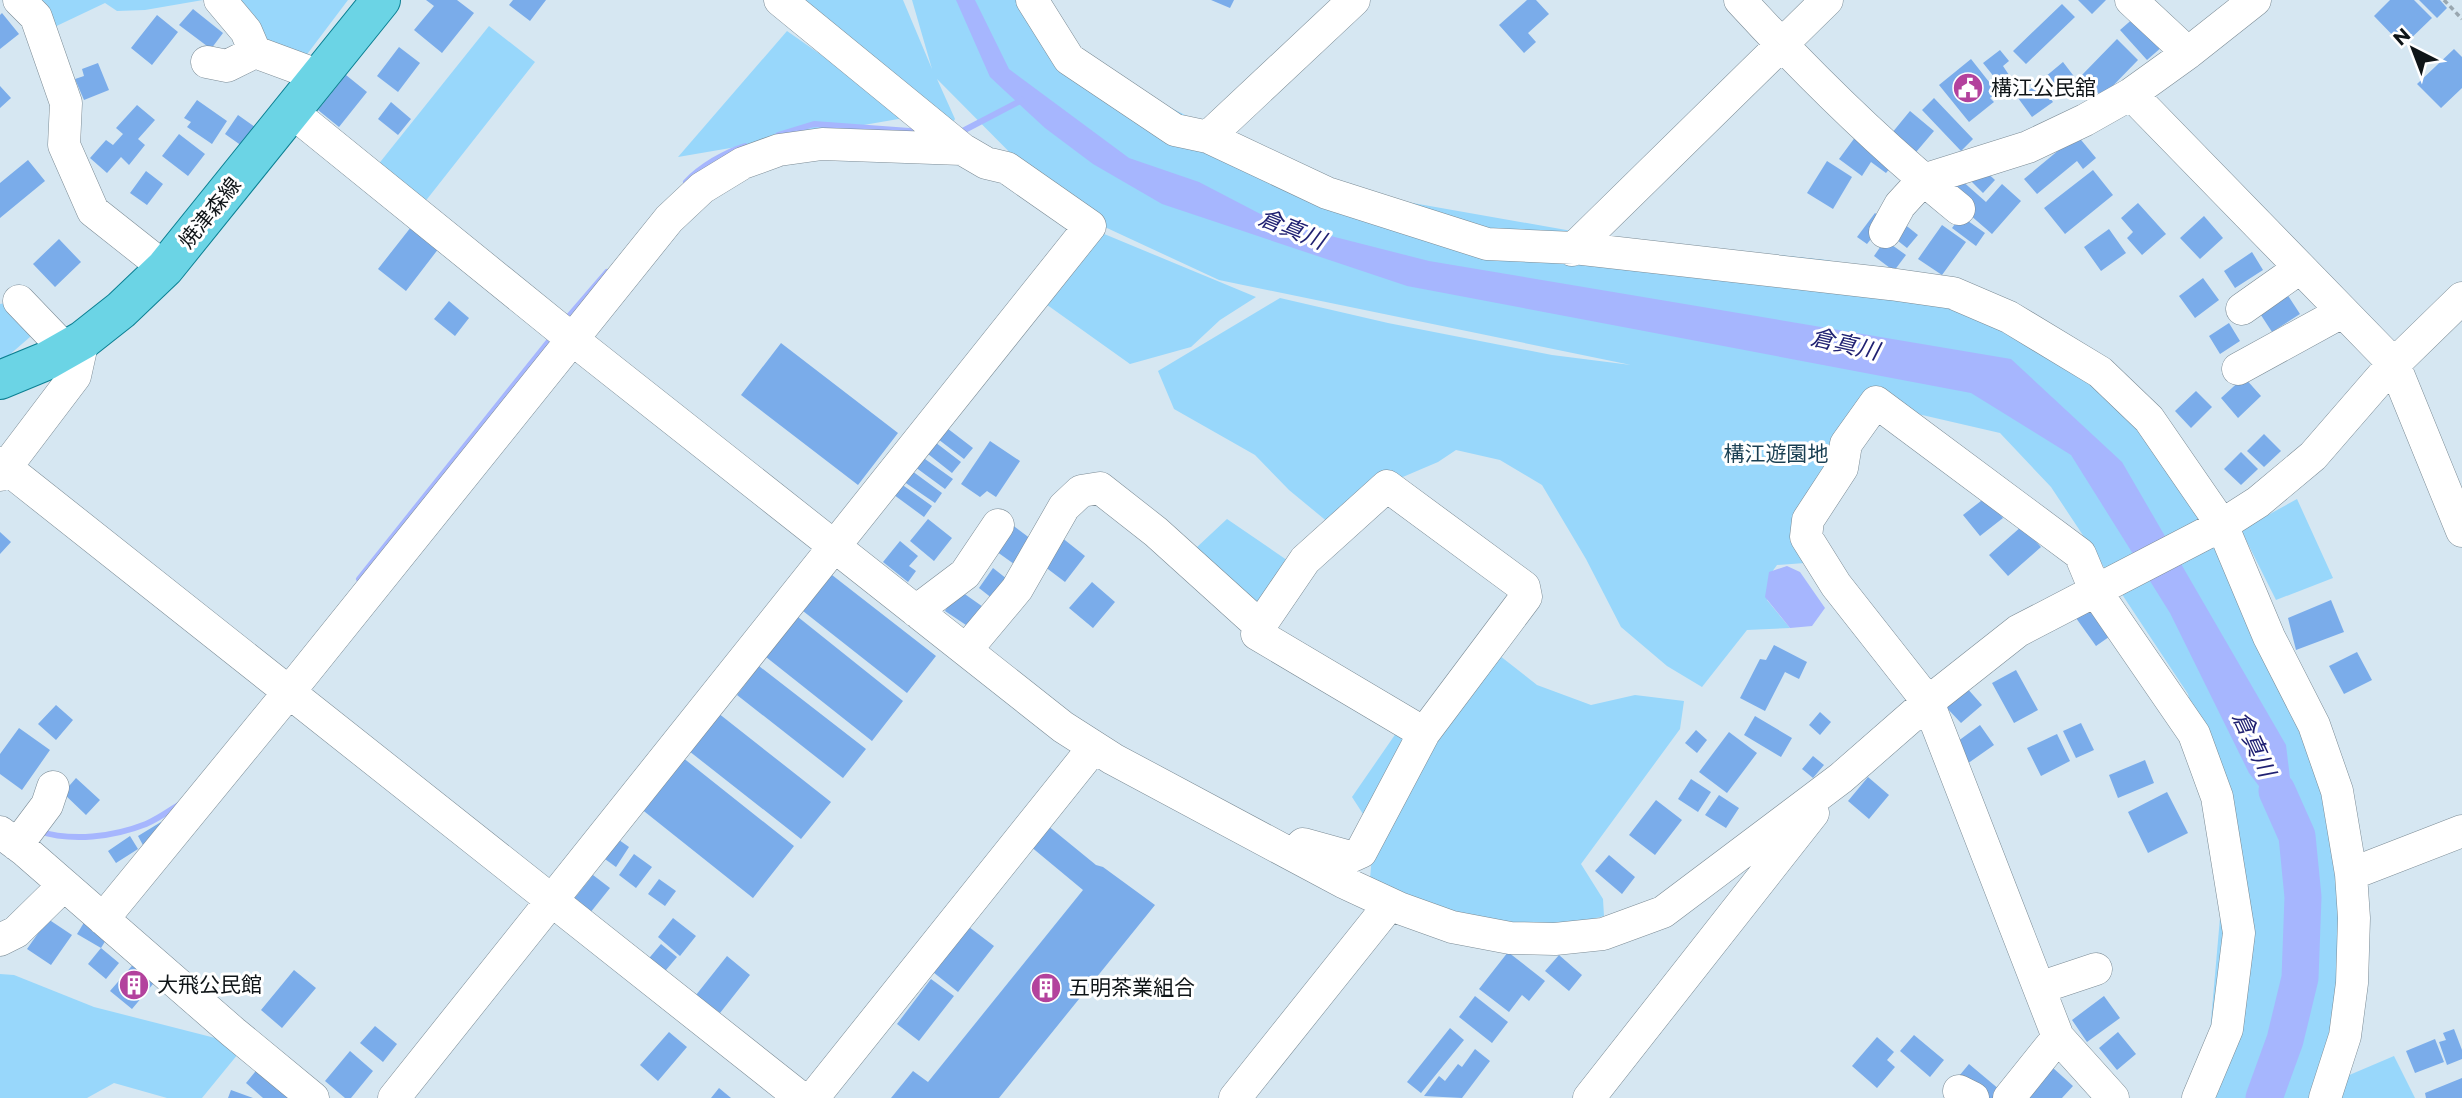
<svg xmlns="http://www.w3.org/2000/svg" width="2462" height="1098" font-family="Montserrat,'Noto Sans JP',sans-serif">
<style>
.green{fill:#98d7fb}
.water{fill:#a6b6fe}
.lines{fill:none;stroke-linecap:round;stroke-linejoin:round}
.stream{stroke:#a6b6fe;stroke-width:6}
.river{stroke:#a6b6fe;stroke-width:37}
.building{fill:#7aacea}
.minor-casing{stroke:#7b8b95;stroke-width:33}
.major-casing{stroke:#0b7f92;stroke-width:40}
.path{stroke:#99a7b0;stroke-width:3.5;stroke-dasharray:5 3.5;stroke-linecap:butt}
.minor{stroke:#fff;stroke-width:32}
.major{stroke:#6bd4e5;stroke-width:38}
.labels{text-anchor:middle;stroke-width:6;stroke-linejoin:round;paint-order:stroke}
.poi-label{font-size:21px;fill:#0f1518;stroke:#fff;text-anchor:start}
.street-label{font-size:21px;fill:#0f1518;stroke:#fff}
.park-label{font-size:21px;fill:#193f52;stroke:#fff}
.water-label{font-size:23px;font-style:italic;fill:#202172;stroke:#fff}
</style>
<rect width="100%" height="100%" fill="#d6e7f2"/>
<!-- green -->
<path class="green" d="M26 0H203L145 10 117 11 105 3 46 31Z
M223 0H348L302 61 252 45Z
M792 0H903L932 69 912 0H1018L1106 75 1193 119 1373 196 1617 239 1827 260 2000 306 2103 374 2192 487 2332 777 2354 939 2329 1051 2310 1098H2187L2210 1032 2227 838 2188 694 2051 487 2000 433 1866 402 1805 563 1777 565 1769 576 1767 600 1790 628 1747 630 1702 687 1667 666 1621 627 1586 559 1542 485 1500 460 1456 450 1438 462 1384 485 1335 528 1289 490 1255 455 1174 409 1158 371 1280 298 1388 323 1552 355 1631 365 1219 280 1066 209 937 79 955 119 950 127Z
M489 26 535 62 424 203 377 166Z
M787 31 910 117 678 157Z
M1097 231 1256 297 1220 320 1191 347 1130 364 1043 302Z
M19 301 28 316 30 337 0 363V304Z
M2297 499 2333 578 2276 600 2241 530Z
M1227 519 1297 567 1258 619 1196 548Z
M1486 645 1537 685 1591 705 1635 695 1684 701 1680 729 1581 864 1603 899 1604 916 1580 922 1494 925 1369 891 1374 831 1352 797 1401 726 1411 730Z
M0 974 14 975 94 1007 223 1040 238 1054 202 1098H167L114 1083 87 1098H0Z
M2394 1056 2415 1098H2338L2347 1076Z"/>
<!-- water -->
<path class="water" d="M956 0H975L1009 69 1129 158 1199 182 1276 222 1429 261 2011 359 2122 462 2286 745 2297 836 2249 773 2170 613 2071 455 1971 393 1407 286 1162 204 1093 164 1045 128 1005 91 990 77Z
M1787 566 1800 572 1825 608 1812 626 1790 628 1765 597 1769 572Z
M2294 1039 2273 1098H2256L2285 1040Z"/>
<g class="lines">
<!-- stream -->
<path class="stream" d="M957 134 1022 100
M778 135 814 124 923 132
M686 182C700 167 725 152 745 146
M564 322 607 272
M359 579 553 336
M38 831C72 842 113 837 146 824 158 819 169 811 180 804"/>
<!-- river -->
<path class="river" d="M2264 1098 2285 1040 2300 978 2303 897 2297 836 2277 791"/>
</g>
<!-- building -->
<path class="building" d="M426 0H457L474 13 442 53 414 30 434 6Z
M513 0H546L530 21 509 5Z
M1211 0H1234L1230 8Z
M1527 0H1536L1549 14 1528 33 1536 42 1524 53 1499 25Z
M2078 0H2106L2092 14Z
M2390 0H2414L2432 18 2403 46 2374 16Z
M2419 0H2440L2447 8 2437 18Z
M2062 4 2075 17 2026 64 2013 51Z
M193 9 223 33 211 49 179 25Z
M2 13 19 34 0 49V15Z
M157 15 178 32 152 65 131 48Z
M2136 16 2163 46 2147 60 2120 30Z
M2117 39 2138 60 2102 97 2081 76Z
M399 47 420 63 398 92 377 76Z
M2454 49 2462 57V88L2441 108 2417 84Z
M2000 50 2009 61 2003 66 2009 75 1999 83 1983 63Z
M1971 59 1997 92 1990 98 1994 102 1969 122 1939 85Z
M2063 62 2076 79 2058 94 2045 77Z
M98 63 109 90 84 100 75 79 84 76 82 69Z
M346 75 367 92 339 127 318 110Z
M2039 83 2053 102 2032 117 2018 98Z
M0 86 11 98 0 108Z
M1934 98 1973 139 1961 151 1922 110Z
M197 100 227 121 212 144 187 127 191 122 184 118Z
M391 102 411 119 398 135 378 119Z
M137 105 155 120 138 139 145 145 129 165 121 157 107 173 90 158 106 140 113 145 123 134 116 128Z
M1910 111 1934 131 1911 158 1887 139Z
M238 115 255 127 242 146 225 134Z
M179 134 205 154 188 176 162 156Z
M2077 135 2096 158 2083 169 2077 161 2037 194 2024 179Z
M1856 136 1894 163 1886 173 1871 162 1862 176 1839 159Z
M28 160 45 181 0 218V183Z
M1827 161 1852 177 1833 209 1807 193Z
M1982 168 1995 180 1983 193 1971 181Z
M2093 170 2113 195 2065 234 2044 208Z
M146 171 163 184 147 205 130 193Z
M1960 179 1986 202 2002 184 2021 201 1992 234 1947 195Z
M2138 203 2166 234 2142 255 2127 238 2133 232 2121 218Z
M1875 213 1885 221 1867 244 1857 237Z
M1961 216 1985 233 1976 246 1952 228Z
M2204 216 2223 238 2200 259 2180 238Z
M1903 223 1918 235 1907 248 1893 237Z
M1942 225 1966 242 1942 275 1918 259Z
M411 227 439 248 406 291 378 269Z
M2109 229 2126 253 2101 271 2084 247Z
M59 239 81 262 55 287 33 264Z
M1885 240 1906 255 1894 271 1874 256Z
M2252 252 2263 270 2235 288 2224 271Z
M2203 278 2219 300 2195 318 2179 296Z
M2285 291 2300 314 2272 332 2257 309Z
M449 301 469 318 455 336 434 319Z
M2229 323 2240 341 2220 354 2209 336Z
M781 343 898 433 858 485 741 395Z
M2244 377 2261 396 2238 418 2221 398Z
M2196 391 2212 407 2191 428 2175 411Z
M943 425 973 448 964 459 934 436Z
M2264 434 2281 451 2264 467 2247 451Z
M931 439 961 462 952 473 923 450Z
M990 441 1020 461 996 497 987 491 980 497 961 484Z
M2241 452 2258 469 2241 485 2224 469Z
M918 454 953 479 945 489 911 464Z
M908 468 942 493 935 503 900 479Z
M897 481 932 506 924 517 890 492Z
M1986 497 2003 518 1980 536 1963 515Z
M928 519 952 538 934 561 910 541Z
M1011 524 1031 539 1014 564 993 549Z
M2022 526 2041 547 2008 576 1989 555Z
M0 532 11 542 0 554Z
M1056 533 1085 556 1065 582 1036 560Z
M900 541 918 556 909 566 916 571 908 582 883 562Z
M993 568 1007 579 993 599 979 588Z
M832 575 936 656 907 693 803 611Z
M1092 582 1115 602 1093 628 1069 608Z
M959 590 986 609 972 629 945 611Z
M2331 600 2344 632 2296 650 2288 618Z
M2097 604 2116 632 2096 646 2076 618Z
M798 617 903 701 872 741 766 657Z
M1774 645 1807 662 1799 679 1785 672 1765 711 1740 698 1760 659 1766 660Z
M2357 652 2372 680 2344 694 2329 666Z
M759 666 866 749 843 778 737 695Z
M2016 670 2038 710 2014 723 1992 683Z
M1966 687 1982 705 1961 723 1945 706Z
M56 705 73 720 56 740 38 724Z
M1820 712 1831 722 1820 735 1809 725Z
M718 713 831 802 801 839 689 751Z
M1755 716 1792 738 1781 757 1744 735Z
M2081 723 2094 750 2076 758 2063 731Z
M1980 725 1994 745 1967 764 1954 744Z
M19 728 50 750 22 790 0 774V754Z
M1696 730 1707 740 1697 753 1685 743Z
M1729 732 1757 753 1727 793 1699 772Z
M2057 734 2070 761 2041 776 2027 748Z
M1813 756 1824 765 1813 778 1802 769Z
M682 757 794 846 753 898 640 808Z
M2145 760 2154 783 2118 798 2109 775Z
M1868 777 1889 795 1869 819 1848 801Z
M76 778 100 800 86 815 63 793Z
M1691 779 1711 792 1698 812 1678 799Z
M2167 792 2188 833 2148 853 2128 812Z
M1719 795 1739 808 1726 828 1705 815Z
M1656 800 1682 820 1655 855 1629 835Z
M161 822 167 833 144 847 138 836Z
M1047 825 1096 865 1103 867 1155 905 999 1098H891L913 1071 928 1082 1083 890 1030 846Z
M612 835 629 847 616 867 598 854Z
M130 836 138 849 116 863 108 851Z
M634 854 652 867 636 888 619 875Z
M1609 855 1635 877 1622 894 1595 871Z
M593 875 610 888 590 913 573 900Z
M659 879 676 891 665 906 648 894Z
M88 916 112 930 101 948 77 934Z
M673 918 696 936 680 956 658 937Z
M48 919 72 935 51 965 27 949Z
M969 927 994 946 958 992 933 972Z
M661 944 677 957 661 976 645 963Z
M101 948 119 963 106 979 88 964Z
M1508 952 1545 981 1529 1001 1522 995 1509 1012 1479 989Z
M1559 955 1582 975 1569 991 1545 971Z
M727 956 750 975 720 1013 696 995Z
M137 960 158 978 132 1009 110 991Z
M294 970 316 988 282 1028 261 1010Z
M931 979 954 996 919 1041 897 1024Z
M1475 996 1508 1022 1492 1043 1459 1017Z
M2104 996 2120 1018 2087 1042 2072 1020Z
M375 1026 397 1044 383 1062 360 1043Z
M1450 1028 1464 1040 1421 1093 1407 1082Z
M2454 1029 2462 1050V1059L2447 1065 2439 1042 2446 1040 2443 1033Z
M669 1032 687 1047 658 1081 640 1065Z
M2118 1032 2136 1054 2117 1070 2099 1048Z
M1914 1035 1944 1060 1930 1077 1900 1051Z
M1877 1037 1894 1052 1887 1060 1895 1067 1877 1088 1852 1066Z
M2435 1039 2444 1062 2415 1073 2406 1051Z
M1475 1049 1490 1061 1462 1098 1424 1096 1439 1076 1445 1081 1458 1064 1462 1067Z
M350 1051 373 1071 351 1098H345L325 1081Z
M1969 1064 2000 1090 1994 1098H1986L1959 1076Z
M259 1067 297 1098H263L246 1083Z
M2052 1067 2073 1086 2062 1098H2024Z
M2462 1078V1098H2426L2425 1093Z
M719 1088 731 1098H711Z
M231 1090 253 1098H228Z"/>
<g class="lines">
<!-- minor casing -->
<g class="minor-casing">
<path id="minor" d="M19 0 36 17 66 103 64 145 93 211 165 268
M220 0 246 31 255 52 320 76
M780 0 962 149
M1032 0 1069 59 1175 130 1208 137 1327 193 1487 244 1574 248 1890 284 1953 293 2009 317 2100 372 2149 419 2222 525 2269 637 2314 725 2337 791 2351 874 2354 918 2352 983 2345 1036 2325 1098
M1740 0C1808 74 1881 146 1959 209
M2131 0 2188 53
M207 62 227 66 255 52
M2131 94 2394 364 2462 531
M292 112 572 339 1063 727 1113 759 1343 882 1399 908 1452 927 1510 938 1555 939 1603 934 1663 912 1841 778 1928 702 2018 631 2222 525 2258 502 2313 456 2385 373 2462 298
M1208 137 1354 0
M1885 232 1900 205 1923 180 2028 147 2085 120 2131 94 2188 53 2255 0
M1572 250 1827 0
M19 301 66 350
M2242 309 2300 268
M2238 369 2342 312
M0 463 801 1098
M0 475 75 376 83 340
M916 611 965 574 998 525
M966 650 1017 589 1064 507 1081 491 1100 488 1156 532 1260 626 1257 634 1424 733 1526 597 1524 587 1387 486 1305 560 1260 626
M0 832 24 850 233 1032 313 1098
M17 845 47 805 53 787
M1298 849 1303 844 1350 857 1361 852 1424 733
M2351 874 2462 831
M103 919 289 692 669 219 702 188 743 163 779 150 822 144 962 149 986 163 1007 168 1090 226 394 1098
M0 940 16 932 64 885
M2039 988 2096 969
M2058 1037 2113 1098
M1959 1091 1973 1098
M813 1098 1094 747
M1235 1098 1390 904
M1589 1098 1813 813
M2009 1098 2058 1037 1928 702 1836 585 1806 537 1808 520 1842 468 1846 444 1876 402 2080 554 2095 590 2194 734 2217 797 2239 933 2227 1029 2198 1098"/>
</g>
<!-- major casing -->
<g class="major-casing">
<path id="major" d="M0 380 46 361 83 340 121 310 165 268 381 0"/>
</g>
<!-- path -->
<path class="path" d="M2444 0 2462 19"/>
<!-- minor -->
<use href="#minor" class="minor"/>
<!-- major -->
<use href="#major" class="major"/>
</g>
<!-- icons -->
<defs>
<g id="civic-disc" transform="scale(1.575)"><circle r="9.5" fill="#b3429d" stroke="#fff"/><path d="M-.6-6.5H3V-4.5H.6V-3L4-1V1h2V6H-6V1h2V-1L-.6-3ZM-1.2 2.5V6h2.4V2.5Z" fill="#fff"/></g>
<g id="building-disc" transform="scale(1.575)"><circle r="9.5" fill="#b3429d" stroke="#fff"/><path d="M-4-6H4V6H1V3H-1V6H-4ZM-2.5-4.3h1.7v1.8h-1.7ZM.8-4.3h1.7v1.8H.8ZM-2.5-1h1.7V.8h-1.7ZM.8-1h1.7V.8H.8Z" fill="#fff"/></g>
</defs>
<g fill-rule="evenodd">
<use href="#civic-disc" x="1968" y="88"/>
<use href="#building-disc" x="134" y="985"/>
<use href="#building-disc" x="1046" y="988"/>
</g>
<g class="labels">
<!-- poi labels -->
<g class="poi-label">
<text x="1991" y="95">構江公民舘</text>
<text x="157" y="992">大飛公民館</text>
<text x="1069" y="995">五明茶業組合</text>
</g>
<!-- street labels -->
<g class="street-label">
<text transform="translate(210 213) rotate(-51)" y="7">焼津森線</text>
</g>
<!-- park labels -->
<g class="park-label">
<text x="1776" y="461">構江遊園地</text>
</g>
<!-- water labels -->
<g class="water-label">
<text transform="translate(1292 229) rotate(22)" y="8">倉真川</text>
<text transform="translate(1845 344) rotate(13)" y="8">倉真川</text>
<text transform="translate(2254 744) rotate(65)" y="8">倉真川</text>
</g>
</g>
<!-- north arrow -->
<g transform="translate(2413 49) rotate(318)" stroke="#ffffff" stroke-width="5" paint-order="stroke">
<path d="M0-5L12 26L0 18L-12 26Z" fill="#0f1518"/>
<text y="-10" font-size="19" font-weight="bold" text-anchor="middle" fill="#0f1518">N</text>
</g>
</svg>
